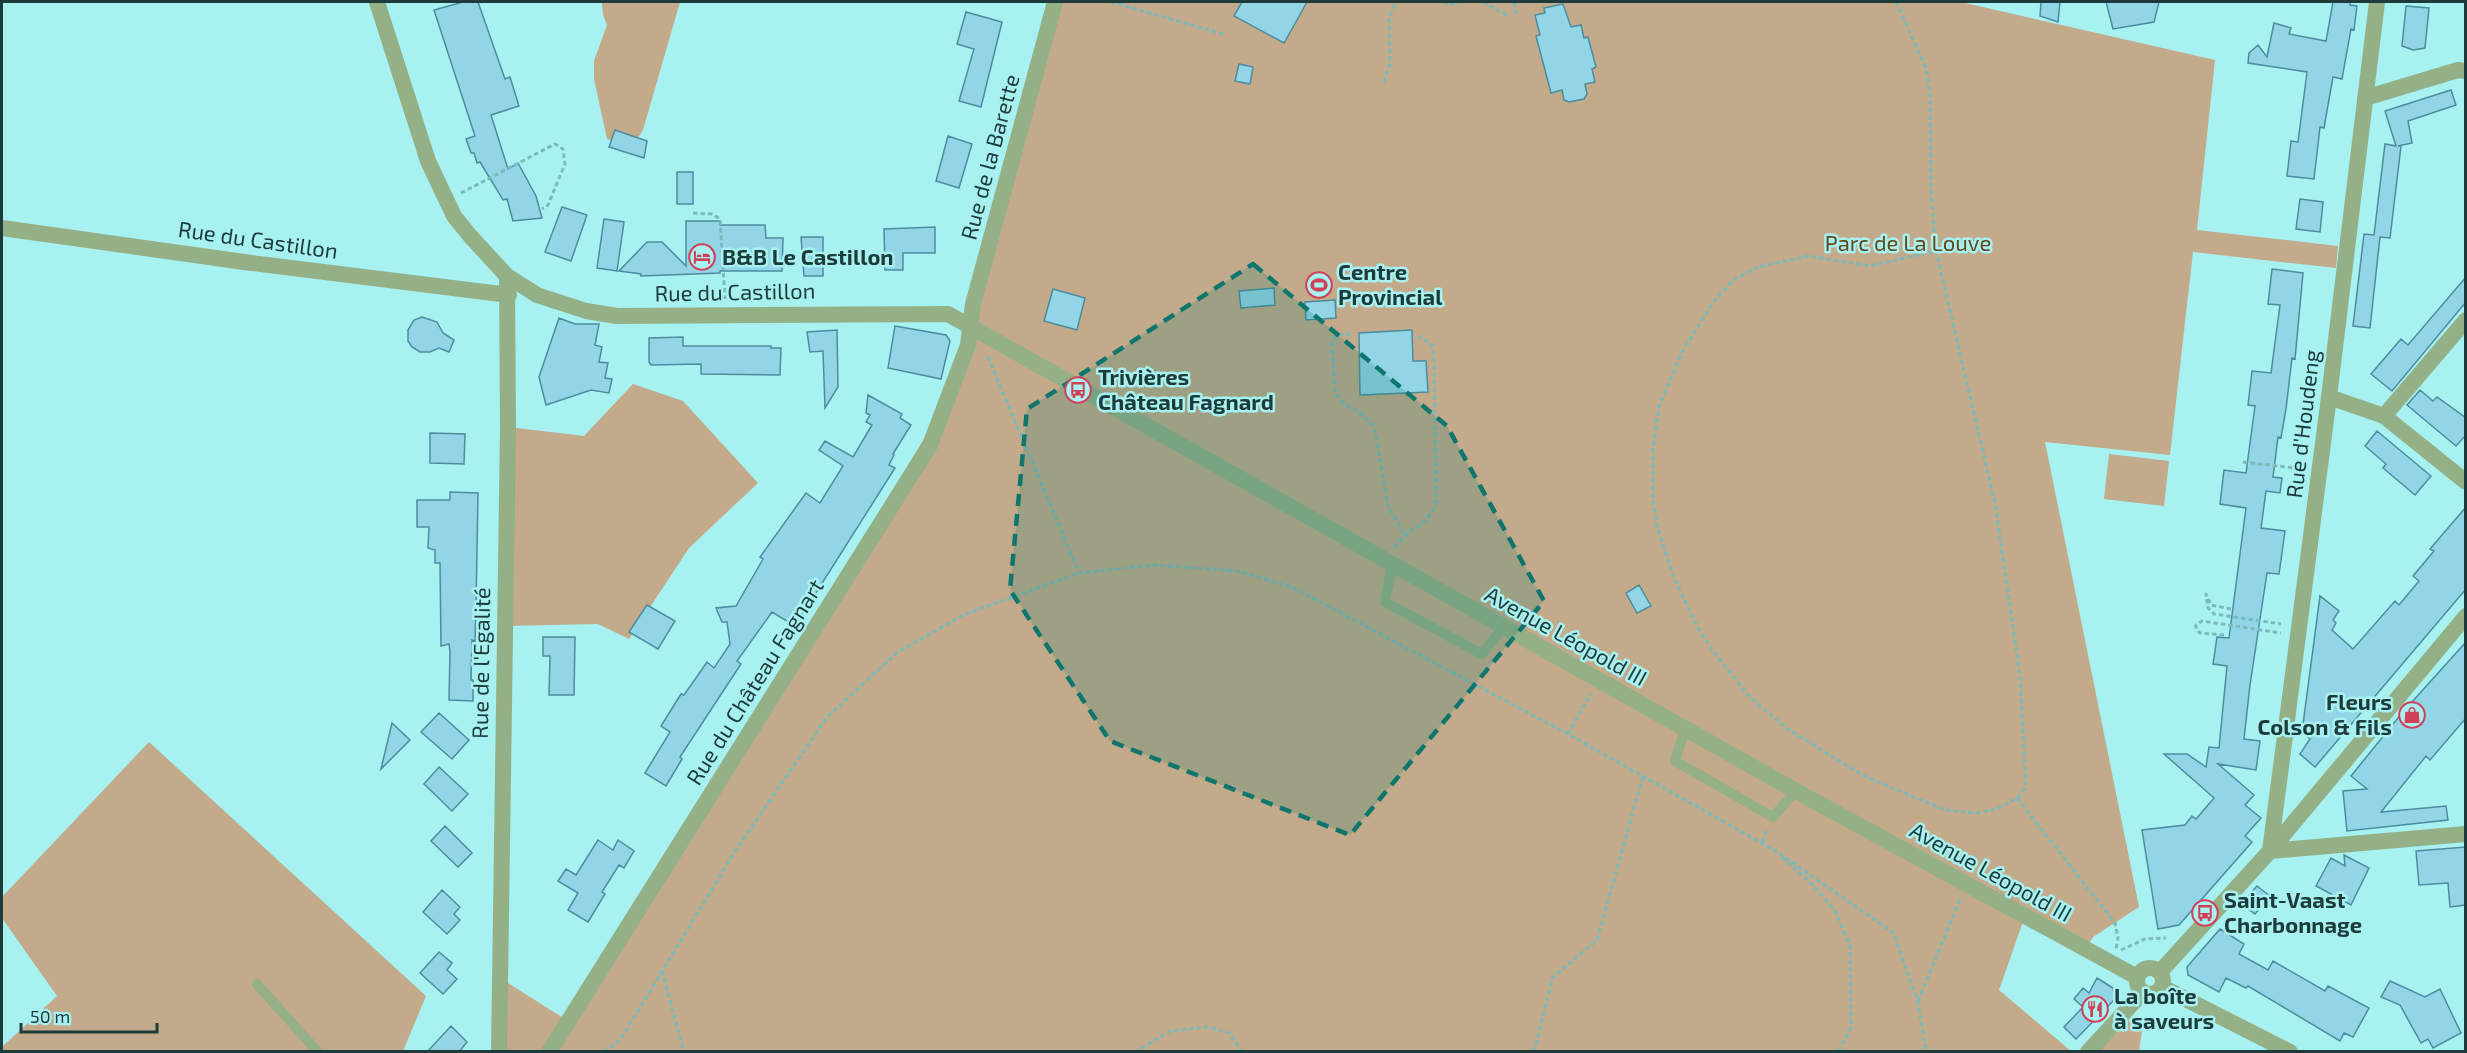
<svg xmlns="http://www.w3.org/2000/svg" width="2467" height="1053" font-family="'Exo 2',sans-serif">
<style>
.green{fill:#c2aa8a}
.building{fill:#92d5e7;stroke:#4b8d9e;stroke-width:1.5}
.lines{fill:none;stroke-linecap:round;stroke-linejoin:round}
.path{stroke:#7db9b9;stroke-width:3;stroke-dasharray:4.5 3;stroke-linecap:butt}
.service{stroke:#94b087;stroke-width:10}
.minor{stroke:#94b087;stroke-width:16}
.tertiary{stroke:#94b087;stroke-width:16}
.marked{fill:#0f766e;fill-opacity:0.2;stroke:#0f766e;stroke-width:4.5;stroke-dasharray:12 8;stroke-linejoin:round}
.labels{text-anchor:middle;stroke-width:5;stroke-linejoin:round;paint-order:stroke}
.street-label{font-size:22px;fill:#1d3b3b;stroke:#a8f1f1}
.park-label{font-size:22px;fill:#63481d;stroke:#a8f1f1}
.poi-label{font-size:22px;font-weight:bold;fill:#1d3b3b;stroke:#a8f1f1;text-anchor:start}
</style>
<rect width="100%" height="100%" fill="#a8f1f1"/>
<!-- green -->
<path class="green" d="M602 2H680L643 130 637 139 621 143 607 139 594 79V61L607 25 603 15Z
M1055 2H1961L2215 60 2197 230 2338 246 2336 268 2193 252 2170 455 2045 442 2139 907 2093 937 2086 949 2025 916 1999 990 2071 1051 499 1052 500 978 568 1021 666 864 950 396Z
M633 384 683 401 758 483 689 548 629 639 598 624 504 626 508 427 584 436Z
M2109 454 2169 461 2164 506 2104 499Z
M149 742 426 996 403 1051H2V1047L57 996 2 918V897Z
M2122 1015 2142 1031 2139 1051 2088 1052Z"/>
<!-- building -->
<path class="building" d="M463 2H478L505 79 510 77 519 106 491 115 508 169 518 163 536 196 542 218 513 221 507 199 503 200 480 162 477 163 474 153H471L466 139 475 136 434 10Z
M1242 2H1307L1284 43 1234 16Z
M2041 2H2060L2058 22 2040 16Z
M2106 2H2159L2154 22 2113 29Z
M2333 2H2350V5L2357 6 2354 30 2351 29 2342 79 2333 77 2324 128 2320 127 2314 179 2287 176 2291 141 2298 142 2307 72 2248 63 2249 53 2258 45 2267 57 2274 23 2291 28 2289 34 2326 41Z
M1563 4 1571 27 1581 25 1584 38 1588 37 1596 67 1592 69 1595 82 1585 84 1587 94 1584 99 1569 102 1564 100 1562 90 1551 93 1536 36 1540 35 1535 15 1545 13 1544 8Z
M2406 6 2429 8 2425 48 2413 50 2402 46Z
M966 12 1002 22 981 107 959 101 974 49 957 44Z
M1239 64 1253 67 1250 84 1235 81Z
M2451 90 2456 105 2408 121 2412 143 2398 146H2401L2390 238 2380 237 2370 328 2353 326 2364 234 2374 235 2385 144 2396 146 2385 111Z
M615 130 647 141 644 158 609 147Z
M948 136 972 144 959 188 936 181Z
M677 172H693V204H677Z
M2300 199 2323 202 2320 232 2296 229Z
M562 207 587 215 571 261 545 252Z
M604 219 624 222 617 271 597 268Z
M686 221H720V225H765L766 238H783L782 271H720V273L641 276V274L619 271 647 242H662L686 266Z
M935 227V253H903V270H885L884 229Z
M801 237H823V276H804Z
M2272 269 2303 273 2295 359 2292 358 2286 409 2281 438 2278 437 2273 477 2282 478 2280 493 2266 491 2261 528 2285 531 2279 574 2267 573 2250 685 2244 739 2260 741 2256 770 2218 764 2254 795 2245 805 2261 818 2245 836 2252 842 2179 925 2158 929 2142 830 2185 825 2192 816 2196 819 2214 798 2164 754H2187L2206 767 2209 747 2219 748 2227 666 2213 664 2217 637 2229 638 2246 508 2220 504 2224 470 2246 473 2255 406 2248 405 2252 371 2271 373 2280 305 2268 304Z
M2466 277V302L2392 391 2371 374 2401 339 2408 345Z
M1274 288 1275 305 1241 308 1239 291Z
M1053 289 1085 298 1077 330 1044 321Z
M1335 300 1336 318 1306 320 1305 302Z
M422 317 437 322 443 333 454 340 449 352 439 348 430 352H420L412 347 408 341V330L414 320Z
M559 318 575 324H599L595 345 602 347 599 362 608 363 605 378 612 379 609 393 591 390 546 405 539 377Z
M895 326 946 335 950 341 941 379 888 368Z
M837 330 838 387 825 408 823 351 810 352 807 332Z
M1412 330 1413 361H1426L1428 392 1360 395 1359 333Z
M683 337V346H771V348H781L780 375 701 374V364L651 365 649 362V338Z
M2420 390 2433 401 2437 397 2466 418V435L2456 446 2407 405Z
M868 395 902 414 900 418 911 425 893 454 894 455 889 465 895 468 795 626 772 612 737 661 741 664 680 757 682 759 666 786 645 773 670 732 661 726 681 694 684 695 707 662 714 668 730 644 727 622H722L716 608 736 606 763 559 760 557 806 493 820 503 843 466 819 450 825 441 853 457 872 425 866 422 870 415 866 413Z
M2377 431 2431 476 2415 495 2383 468 2386 464 2365 446Z
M430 433 465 434 464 464 430 463Z
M450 492 478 493 476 608 475 641 472 640 471 680H473V701L449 700 450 652 449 644 441 646 440 563H435V550L428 548 429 527H417V500H450Z
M2466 507V589L2315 767 2300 754 2310 739 2302 732 2320 596 2339 611 2333 620 2336 623 2332 630 2353 649 2395 601 2399 605 2419 581 2413 576 2434 551 2430 549Z
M1639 585 1651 606 1637 613 1626 593Z
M647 605 675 621 658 649 629 632Z
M543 637H575L574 695H549L550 656H543Z
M2466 642V718L2430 760 2426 756 2381 812 2446 806 2448 820 2347 831 2343 791 2367 789 2351 776 2402 713Z
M439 713 469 740 452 759 421 732Z
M392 723 410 740 381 769Z
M439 767 468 794 452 811 424 784Z
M445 826 472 853 458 867 431 841Z
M598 840 613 850 618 840 634 851 624 868 619 865 602 892 605 894 588 922 568 910 578 893 558 881 566 869 576 875Z
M2466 847V905L2450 907 2448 883 2419 885 2416 851Z
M2344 855 2369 868 2351 905 2316 886 2331 858 2345 866Z
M2257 886 2270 896 2255 914 2241 904Z
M442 890 460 907 454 914 460 920 447 934 423 912Z
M2220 929 2244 944 2239 954 2268 970 2273 961 2325 991 2328 986 2369 1008 2353 1037 2344 1033 2340 1041 2248 986 2246 988 2226 978 2219 992 2188 975 2187 967Z
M439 952 452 963 447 970 457 979 443 994 420 973Z
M2097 978 2113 988 2115 999 2076 1039 2064 1027 2083 1007 2074 999 2083 988 2089 993Z
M2390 981 2425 997 2440 989 2461 1033 2433 1048 2428 1039 2421 1043 2400 1005 2381 997Z
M451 1026 467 1042 459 1052H427Z"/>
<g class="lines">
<!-- path -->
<path class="path" d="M1111 2 1223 34
M1444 2 1449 5 1461 2
M1483 2 1508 16
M1514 2 1516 14
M1896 2 1926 68 1930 93 1931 192 1936 251 1995 503 2020 676 2026 787 2017 798 1997 809 1976 813 1945 810 1864 776 1786 728 1748 695 1711 648 1698 628 1674 578 1657 526 1653 501V448L1659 406 1682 352 1713 303 1733 280 1758 267 1809 256 1869 266 1936 251
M1384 82 1390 64 1389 17 1396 2
M461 193 555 144 563 149 565 164 548 205 542 209
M693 213 712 214 720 219 725 299
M1350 334 1336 335 1332 341 1335 393C1345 409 1367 412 1375 430L1388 506 1405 535
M988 357 1079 573
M2243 462 2304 469
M1395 548C1406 529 1432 524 1436 501L1434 358 1432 345 1418 336
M2231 609 2211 605 2206 594 2208 608 2214 614 2281 624
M2224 635 2200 633 2196 629V625L2202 621 2281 633
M1568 734 1591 693
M2017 798 2115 923 2118 938 2116 949
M1762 842 1767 830
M1782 857 1814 886 1835 911 1850 946 1851 1028 1838 1052
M2121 950 2145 939 2166 938
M662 971 684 1052
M1918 1001 1960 899
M604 1052 621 1039 737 848 827 717 898 652 963 615 1079 573 1154 565 1238 571 1294 588 1568 734 1774 850 1893 932 1918 1002 1926 1052
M1135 1052 1170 1031 1209 1027 1229 1033 1242 1052
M1534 1052 1553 977 1597 940 1643 776"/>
<!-- service -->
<path class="service" d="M1392 565 1385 602 1482 654 1504 626
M1685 729 1675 761 1773 817 1796 791
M257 984 318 1052"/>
<!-- minor -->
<path class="minor" d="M2365 98 2458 70 2466 71
M2 228 244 262 509 295
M2329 397 2384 416 2466 482
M2384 416 2466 320
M2270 851 2329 397 2377 2
M2270 851 2466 834
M2160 972 2270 851 2466 616
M2162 987 2290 1052"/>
<!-- tertiary -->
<path class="tertiary" d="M377 2 428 161 454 216 471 237 507 276 537 295 586 311 617 316 948 314 1796 791 2137 977
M2137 981a13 13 0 1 1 26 0a13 13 0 1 1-26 0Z
M499 1052 508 427 507 276
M549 1052 930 445 968 345 973 304 1055 2
M2088 1052 2143 992"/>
</g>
<!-- marked area -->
<path class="marked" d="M1253 264 1447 426 1544 601 1350 835 1110 741 1010 590 1027 409Z"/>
<!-- icons -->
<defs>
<g id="hotel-ring" transform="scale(1.35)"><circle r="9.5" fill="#a8f1f1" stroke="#d04057" stroke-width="1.5"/><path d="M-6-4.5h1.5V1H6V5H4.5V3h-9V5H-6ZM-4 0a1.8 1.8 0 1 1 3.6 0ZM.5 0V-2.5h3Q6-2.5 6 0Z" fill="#d04057"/></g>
<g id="stadium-ring" transform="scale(1.35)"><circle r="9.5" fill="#a8f1f1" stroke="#d04057" stroke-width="1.5"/><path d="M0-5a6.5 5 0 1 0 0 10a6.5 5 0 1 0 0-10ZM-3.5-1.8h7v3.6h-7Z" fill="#d04057"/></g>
<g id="bus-ring" transform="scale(1.35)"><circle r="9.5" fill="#a8f1f1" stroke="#d04057" stroke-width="1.5"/><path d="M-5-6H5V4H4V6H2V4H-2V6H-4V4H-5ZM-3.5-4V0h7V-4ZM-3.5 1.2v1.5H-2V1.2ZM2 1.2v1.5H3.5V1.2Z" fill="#d04057"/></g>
<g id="shop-ring" transform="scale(1.35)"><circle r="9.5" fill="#a8f1f1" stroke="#d04057" stroke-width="1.5"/><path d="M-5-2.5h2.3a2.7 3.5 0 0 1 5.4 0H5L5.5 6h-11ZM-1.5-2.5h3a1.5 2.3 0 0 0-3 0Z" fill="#d04057"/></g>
<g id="restaurant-ring" transform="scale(1.35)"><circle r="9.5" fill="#a8f1f1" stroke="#d04057" stroke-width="1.5"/><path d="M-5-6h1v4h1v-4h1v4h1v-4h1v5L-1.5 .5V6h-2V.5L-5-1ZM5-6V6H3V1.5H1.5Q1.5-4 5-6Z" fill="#d04057"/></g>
</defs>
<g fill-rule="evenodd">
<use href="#hotel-ring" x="702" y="257"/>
<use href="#stadium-ring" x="1319" y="285"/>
<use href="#bus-ring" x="1078" y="390"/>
<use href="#shop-ring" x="2412" y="715"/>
<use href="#bus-ring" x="2205" y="913"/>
<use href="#restaurant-ring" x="2095" y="1009"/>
</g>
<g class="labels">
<!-- street labels -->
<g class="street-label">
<text transform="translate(990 157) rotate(-75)" y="8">Rue de la Barette</text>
<text transform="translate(258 240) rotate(8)" y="8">Rue du Castillon</text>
<text transform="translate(735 292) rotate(-1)" y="8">Rue du Castillon</text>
<text transform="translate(2303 424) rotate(-83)" y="8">Rue d'Houdeng</text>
<text transform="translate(1566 636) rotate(29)" y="8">Avenue Léopold III</text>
<text transform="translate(481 663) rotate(-89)" y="8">Rue de l'Egalité</text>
<text transform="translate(755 682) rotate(-58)" y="8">Rue du Château Fagnart</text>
<text transform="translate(1991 872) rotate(29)" y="8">Avenue Léopold III</text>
</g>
<!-- park labels -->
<g class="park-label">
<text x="1908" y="251">Parc de La Louve</text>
</g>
<!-- poi labels -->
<g class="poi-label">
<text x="722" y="265">B&amp;B Le Castillon</text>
<text x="1338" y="280">Centre<tspan x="1338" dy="25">Provincial</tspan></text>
<text x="1098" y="385">Trivières<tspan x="1098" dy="25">Château Fagnard</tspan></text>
<text x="2392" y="710" text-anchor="end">Fleurs<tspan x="2392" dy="25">Colson &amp; Fils</tspan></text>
<text x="2224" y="908">Saint-Vaast<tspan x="2224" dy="25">Charbonnage</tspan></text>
<text x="2114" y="1004">La boîte<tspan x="2114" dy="25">à saveurs</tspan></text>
</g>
</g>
<!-- border -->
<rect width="2467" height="1053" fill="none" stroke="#1d3b3b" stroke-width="6"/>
<!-- scale -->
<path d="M21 1023v9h136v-9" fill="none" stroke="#1d3b3b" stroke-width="3"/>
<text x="30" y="1023" font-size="18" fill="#1d3b3b" stroke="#a8f1f1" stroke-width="4.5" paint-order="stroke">50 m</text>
</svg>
